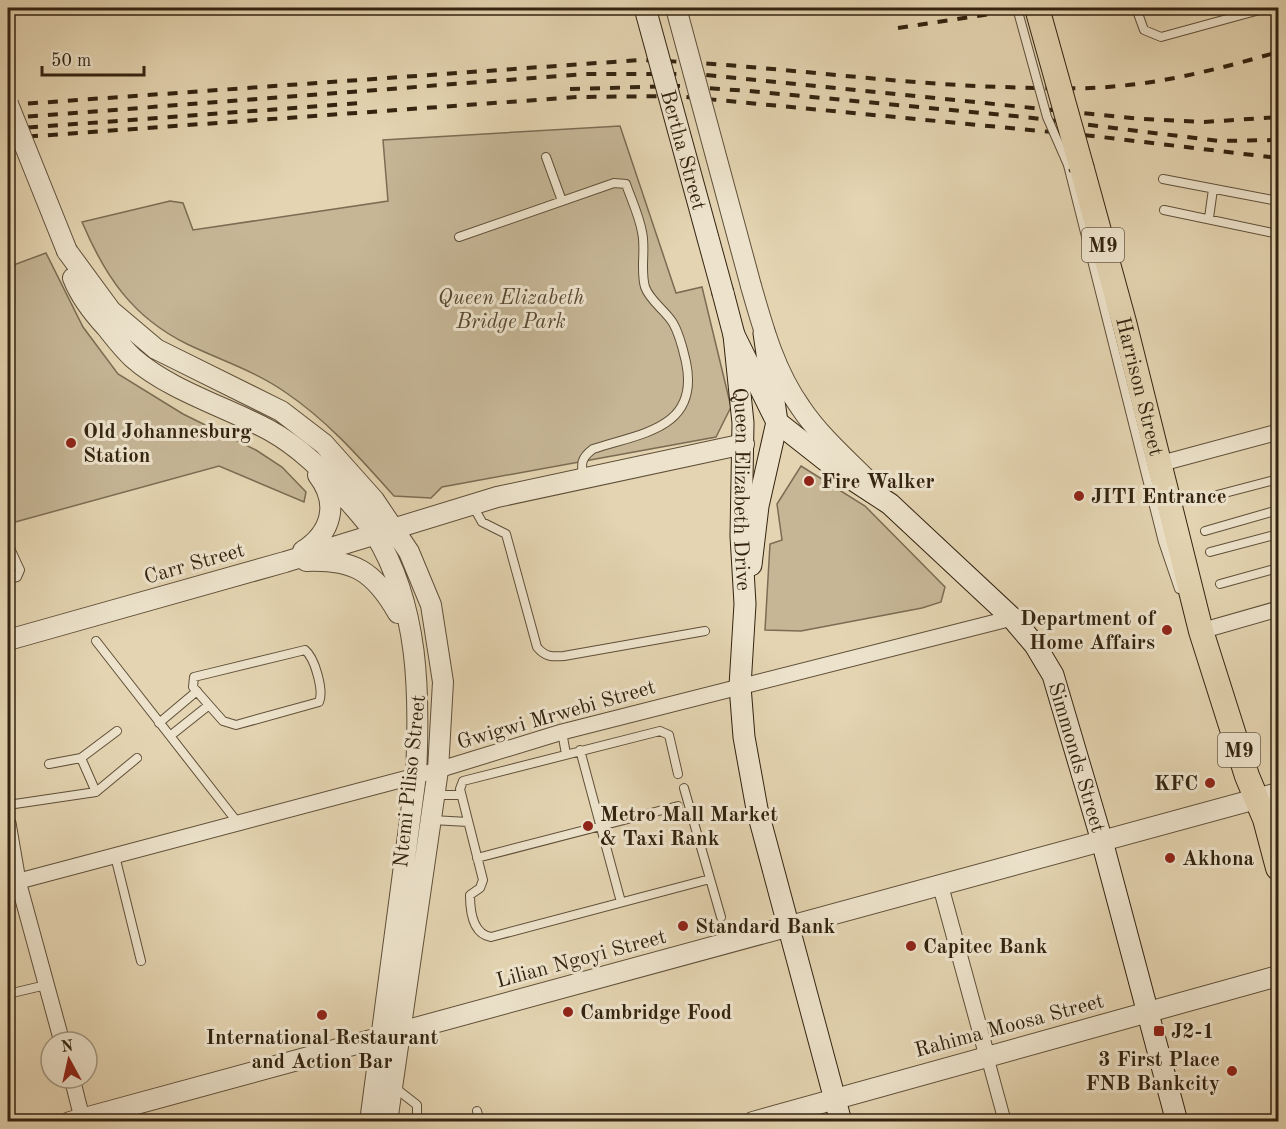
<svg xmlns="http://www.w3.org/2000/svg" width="1286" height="1129" font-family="'Old Standard TT',serif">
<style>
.green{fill:#c6b696;stroke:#7c6c53;stroke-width:1.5}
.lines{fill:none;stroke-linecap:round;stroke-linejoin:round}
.service-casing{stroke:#5f4f38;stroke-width:10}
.pedestrian-casing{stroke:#5f4f38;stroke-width:14}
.minor-casing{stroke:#5f4f38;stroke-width:17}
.tertiary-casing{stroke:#5f4f38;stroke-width:22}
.secondary-casing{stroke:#332310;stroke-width:23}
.primary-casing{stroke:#332310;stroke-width:26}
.service{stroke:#ede3cc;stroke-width:8}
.pedestrian{stroke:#ede3cc;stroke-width:12}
.minor{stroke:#ede3cc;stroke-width:15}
.tertiary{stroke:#ede3cc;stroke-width:20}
.secondary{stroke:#ede3cc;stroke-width:21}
.primary{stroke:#e4d4b1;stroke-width:24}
.rail{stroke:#332310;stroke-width:4;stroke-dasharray:10 10;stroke-linecap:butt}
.service-bridge-casing{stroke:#5f4f38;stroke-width:10;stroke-linecap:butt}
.tertiary-bridge-casing{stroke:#5f4f38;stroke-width:22;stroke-linecap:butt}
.secondary-bridge-casing{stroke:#332310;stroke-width:23;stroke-linecap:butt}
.primary-bridge-casing{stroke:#332310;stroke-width:26;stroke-linecap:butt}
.service-bridge{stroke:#ede3cc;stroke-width:8}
.tertiary-bridge{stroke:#ede3cc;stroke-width:20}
.secondary-bridge{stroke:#ede3cc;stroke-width:21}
.primary-bridge{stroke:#e4d4b1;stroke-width:24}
.poi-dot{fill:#8f2418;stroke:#ede3cc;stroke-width:2}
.labels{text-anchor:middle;stroke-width:6;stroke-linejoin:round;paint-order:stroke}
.shield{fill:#ede3cc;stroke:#6b5d48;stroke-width:1.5}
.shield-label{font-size:20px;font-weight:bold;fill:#332310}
.street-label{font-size:21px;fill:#332310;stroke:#ede3cc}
.park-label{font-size:21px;font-style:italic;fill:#584832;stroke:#ede3cc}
.poi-label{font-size:21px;font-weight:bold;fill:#332310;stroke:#ede3cc;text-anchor:start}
</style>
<rect width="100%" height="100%" fill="#e4d4b1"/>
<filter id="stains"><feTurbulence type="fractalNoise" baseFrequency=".00333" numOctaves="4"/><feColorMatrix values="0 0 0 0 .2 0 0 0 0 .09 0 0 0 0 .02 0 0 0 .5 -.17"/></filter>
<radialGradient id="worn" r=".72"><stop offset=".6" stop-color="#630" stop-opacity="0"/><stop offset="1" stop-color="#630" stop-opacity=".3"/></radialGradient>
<!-- green -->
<path class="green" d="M620 126 676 293 702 287 731 407 716 437 442 487 431 498 394 496C360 458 328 421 285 392 255 371 220 360 187 344 132 317 105 276 82 222L170 201 183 203 193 230 388 201 383 140Z
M46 253 83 327 118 374 183 414 256 450 282 467 306 492 304 502 219 466 8 524V267Z
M801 466 865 506 945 587 941 602 922 608 801 631 765 630 770 544 782 540 777 504Z"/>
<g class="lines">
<!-- service casing -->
<g class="service-casing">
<path id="service" d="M1136 8 1144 30 1161 37 1267 8
M546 157 562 201
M1068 165 1163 542 1179 589
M1163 179 1278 201
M1164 210 1278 234
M1209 218 1213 189
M459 237 614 183 626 184C631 199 639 215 642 232 646 249 640 269 645 287 650 301 665 310 673 323 680 335 683 349 686 362 700 429 641 433 593 449 581 458 581 463 583 477
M1198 500 1278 479
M473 506 482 522 506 534 537 647C545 657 552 657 564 656L705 631
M1205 531 1278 510
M8 544 20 570 17 577 8 580
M1210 552 1278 534
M1220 584 1278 568
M96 641 238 823
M305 650C315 658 324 691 319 702L236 725 223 721 193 687 194 677Z
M159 723 197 691
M562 732 566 754
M170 736 209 705
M580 750 621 902
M81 758 96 792
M49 764 81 758 117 731
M678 774 669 735 660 731 463 781 460 789 483 880 480 888 470 895C470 911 473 934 491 937L710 879
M684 788 721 917
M436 795H461
M8 805 96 792 137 758
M432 820 468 822
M115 856 141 961
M477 858 678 806
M8 994 46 985
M394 1087 417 1105V1122
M477 1111 480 1122"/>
</g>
<!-- pedestrian casing -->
<g class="pedestrian-casing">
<path id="pedestrian" d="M987 1056 1005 1122"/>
</g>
<!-- minor casing -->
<g class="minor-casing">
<path id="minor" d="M1159 464 1278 432
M1201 631 1278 609
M8 823 18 881 62 1042
M8 884 438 770 562 732 1012 618
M940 884 987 1056
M72 1078 83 1122"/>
</g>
<!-- tertiary casing -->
<g class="tertiary-casing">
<path id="tertiary" d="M67 251 111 311 156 349 281 411 324 444 374 500 409 552 431 605 443 682 438 770 387 1122
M73 278C80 296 93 313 106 327 114 337 123 349 133 358 169 390 226 407 269 430 298 446 326 472 346 498 356 510 367 521 375 534 419 606 420 693 416 775L370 1122
M751 286C763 328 775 372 801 408 821 438 851 463 876 489
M303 551C331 533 340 504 318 475
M306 561C354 559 374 571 398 613
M8 640 285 562 497 497 744 444
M70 1122 1278 793
M753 1122 1278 976"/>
</g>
<!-- secondary casing -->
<g class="secondary-casing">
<g id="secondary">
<path id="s1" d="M723 293 734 335 743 423 741 536 745 604 740 686 744 737 757 809 841 1122"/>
<path id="s2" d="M734 335 777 422 838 470 890 504 1012 618 1035 645 1053 675 1102 841 1177 1122"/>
<path d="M751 565 758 506 777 422 764 333"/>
</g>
</g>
<!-- primary casing -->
<g class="primary-casing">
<g id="primary">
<path id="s3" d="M1082 169 1124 322 1201 631 1247 776 1265 819 1278 868"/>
</g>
</g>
<!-- service -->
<use href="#service" class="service"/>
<!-- pedestrian -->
<use href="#pedestrian" class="pedestrian"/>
<!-- minor -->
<use href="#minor" class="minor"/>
<!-- tertiary -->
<use href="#tertiary" class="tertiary"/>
<!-- secondary -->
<use href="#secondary" class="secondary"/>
<!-- primary -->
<use href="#primary" class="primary"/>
<!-- rail -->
<path class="rail" d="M898 28 1030 8
M570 89 679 86 749 91 1025 117 1219 141 1278 140
M8 105 640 60C761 64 880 83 1001 87 1041 88 1080 90 1119 86 1173 81 1226 67 1278 52
M8 118 586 74H697L1142 119 1204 122 1278 117
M8 129 361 103
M8 138 578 97 676 96 1093 136 1278 158"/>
<!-- service-bridge casing -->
<g class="service-bridge-casing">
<path id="service-bridge" d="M1017 8 1047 117 1068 165"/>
</g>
<!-- tertiary-bridge casing -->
<g class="tertiary-bridge-casing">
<path id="tertiary-bridge" d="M676 8 751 286
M8 104 67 251"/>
</g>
<!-- secondary-bridge casing -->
<g class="secondary-bridge-casing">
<g id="secondary-bridge">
<path id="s4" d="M645 8 723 293"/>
</g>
</g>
<!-- primary-bridge casing -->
<g class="primary-bridge-casing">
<path id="primary-bridge" d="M1037 8 1082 169"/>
</g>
<!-- service-bridge -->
<use href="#service-bridge" class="service-bridge"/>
<!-- tertiary-bridge -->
<use href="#tertiary-bridge" class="tertiary-bridge"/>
<!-- secondary-bridge -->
<use href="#secondary-bridge" class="secondary-bridge"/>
<!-- primary-bridge -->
<use href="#primary-bridge" class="primary-bridge"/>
</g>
<!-- markers -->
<g class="poi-dot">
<circle cx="71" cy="443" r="6"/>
<circle cx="809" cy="481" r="6"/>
<circle cx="1079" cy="496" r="6"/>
<circle cx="1167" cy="630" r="6"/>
<circle cx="1210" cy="783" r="6"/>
<circle cx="588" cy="826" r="6"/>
<circle cx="1170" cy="858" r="6"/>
<circle cx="683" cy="926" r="6"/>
<circle cx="911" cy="946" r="6"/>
<circle cx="568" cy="1012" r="6"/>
<circle cx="322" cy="1015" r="6"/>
<rect x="1153" y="1025" width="12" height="12" rx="3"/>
<circle cx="1232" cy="1071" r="6"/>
</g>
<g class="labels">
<!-- shield labels -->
<g class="shield">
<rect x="1082" y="228" width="42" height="34" rx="4.5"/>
<rect x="1218" y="733" width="42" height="34" rx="4.5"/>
</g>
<g class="shield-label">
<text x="1103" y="252">M9</text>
<text x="1239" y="757">M9</text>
</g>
<!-- street labels -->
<g class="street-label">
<text dy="7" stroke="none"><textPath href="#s4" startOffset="147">Bertha Street</textPath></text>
<text dy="7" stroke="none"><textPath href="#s3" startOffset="225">Harrison Street</textPath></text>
<text dy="7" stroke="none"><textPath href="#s1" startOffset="198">Queen Elizabeth Drive</textPath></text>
<text transform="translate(194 563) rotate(-16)" y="7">Carr Street</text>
<text transform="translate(556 714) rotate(-16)" y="7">Gwigwi Mrwebi Street</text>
<text dy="7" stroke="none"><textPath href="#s2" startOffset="560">Simmonds Street</textPath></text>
<text transform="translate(409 781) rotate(-84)" y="7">Ntemi Piliso Street</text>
<text transform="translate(581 958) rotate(-15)" y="7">Lilian Ngoyi Street</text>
<text transform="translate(1009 1025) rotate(-15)" y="7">Rahima Moosa Street</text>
</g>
<!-- park labels -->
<g class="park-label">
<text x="511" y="304">Queen Elizabeth<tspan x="511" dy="24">Bridge Park</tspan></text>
</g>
<!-- poi labels -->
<g class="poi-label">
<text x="83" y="438">Old Johannesburg<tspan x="83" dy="24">Station</tspan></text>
<text x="821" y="488">Fire Walker</text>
<text x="1091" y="503">JITI Entrance</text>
<text x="1155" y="625" text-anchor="end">Department of<tspan x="1155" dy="24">Home Affairs</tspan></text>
<text x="1198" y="790" text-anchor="end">KFC</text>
<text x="600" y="821">Metro Mall Market<tspan x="600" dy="24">&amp; Taxi Rank</tspan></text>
<text x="1182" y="865">Akhona</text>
<text x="695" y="933">Standard Bank</text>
<text x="923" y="953">Capitec Bank</text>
<text x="580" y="1019">Cambridge Food</text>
<text x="1171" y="1038">J2-1</text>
<text x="322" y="1044" text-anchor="middle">International Restaurant<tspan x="322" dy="24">and Action Bar</tspan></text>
<text x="1220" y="1066" text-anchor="end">3 First Place<tspan x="1220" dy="24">FNB Bankcity</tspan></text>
</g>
</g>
<!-- margin -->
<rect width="1286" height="1129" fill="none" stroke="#e4d4b1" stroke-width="30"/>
<rect x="9" y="9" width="1268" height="1111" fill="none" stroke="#332310" stroke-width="3"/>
<rect x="15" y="15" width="1256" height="1099" fill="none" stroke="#332310" stroke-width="1.5"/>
<!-- north arrow -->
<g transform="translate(69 1060) rotate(352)"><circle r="28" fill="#ede3cc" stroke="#a39681" stroke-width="1.5"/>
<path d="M0-4.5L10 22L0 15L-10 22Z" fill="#8f2418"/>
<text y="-9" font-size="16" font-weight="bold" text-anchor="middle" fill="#332310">N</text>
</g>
<!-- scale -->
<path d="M42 66v9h102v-9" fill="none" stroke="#332310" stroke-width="3"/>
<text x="51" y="66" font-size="18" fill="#332310" stroke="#ede3cc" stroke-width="4.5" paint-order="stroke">50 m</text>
<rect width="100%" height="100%" filter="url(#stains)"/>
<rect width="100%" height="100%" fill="url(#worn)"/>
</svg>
